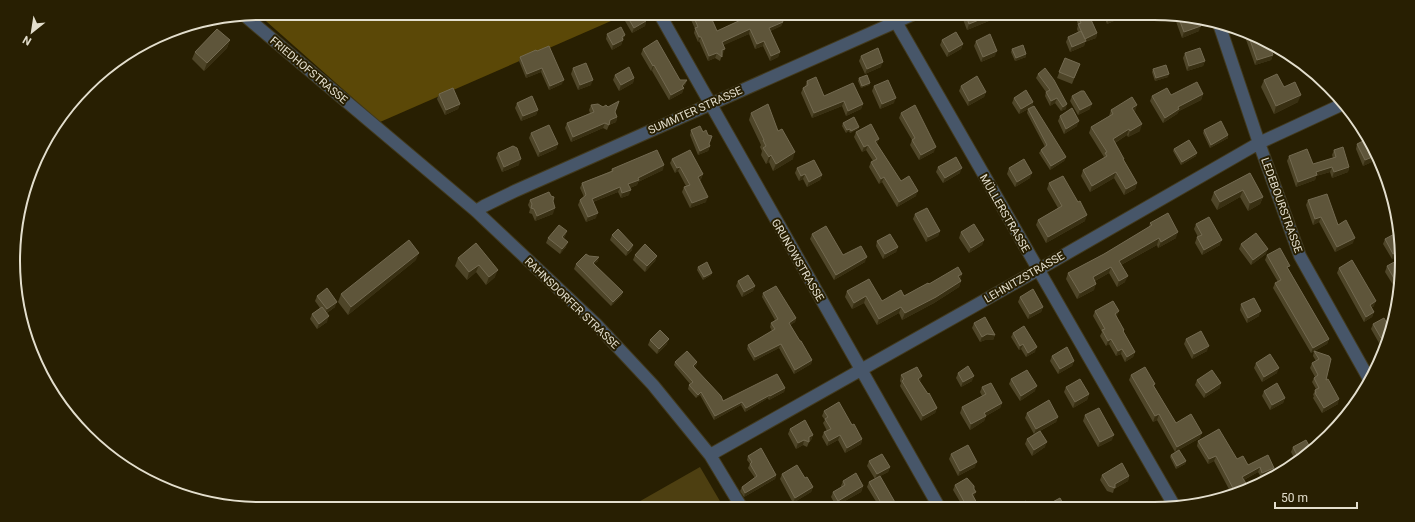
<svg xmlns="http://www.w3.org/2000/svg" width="1415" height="522" font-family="Roboto,sans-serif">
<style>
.green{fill:#4d3f11}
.forest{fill:#5b4807}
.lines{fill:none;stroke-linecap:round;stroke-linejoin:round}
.minor-casing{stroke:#423a1e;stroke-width:14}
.minor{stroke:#475669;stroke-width:12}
.wall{fill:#4e4528}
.shaded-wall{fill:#382f12}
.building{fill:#5e553a;stroke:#736a51}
.labels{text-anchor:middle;stroke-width:4;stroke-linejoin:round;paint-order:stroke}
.street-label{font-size:11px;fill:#e3decd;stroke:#281f02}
.rim{fill:none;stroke:#e3decd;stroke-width:2}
</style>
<rect width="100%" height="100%" fill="#281f02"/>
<!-- green -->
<path class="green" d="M700 467 724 508H628Z"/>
<!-- forest -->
<path class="forest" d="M626 13 627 14 380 122 258 14Z"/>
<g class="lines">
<!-- minor casing -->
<g class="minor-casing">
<path id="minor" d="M659 13 939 507
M245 16 476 211 596 324 653 385 710 455 742 508
M1218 21 1259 143 1300 256 1369 379
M896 22 1175 507
M476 211 484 206 515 191 916 13
M710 455 1038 270 1259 143 1341 105"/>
</g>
<!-- minor -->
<use href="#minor" class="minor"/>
</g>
<!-- wall -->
<path class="wall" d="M688 13H711L710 16 717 31 742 20 739 13H779L783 22 781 26 770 31 780 52 778 57 770 61 763 46 755 49 749 34 723 45V54L722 55 720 61 715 58 708 61 699 41 698 42 694 33 695 29Z
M961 13H1011L997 19 996 18 967 30 961 14Z
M1103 13H1132L1107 24Z
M1136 13H1154V14L1138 19Z
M1077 14 1097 33 1096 38 1085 42 1084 46 1070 52 1066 42 1068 37 1078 32 1077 29 1078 25 1076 18Z
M627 16 646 21 645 26 632 33 625 21Z
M1174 16 1198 19 1199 31 1182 38Z
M607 34 625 35 621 45 612 50 606 39Z
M1244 34 1270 47 1273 55 1271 60 1255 65Z
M230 40 227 48 204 71 192 59 195 52Z
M942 40 963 44 961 49 947 57 940 45Z
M976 41 995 56 981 62 974 46Z
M643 49 680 80H687L685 85 683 87 684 88 682 93 669 100 652 71H651L641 54Z
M1012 49 1026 54V57L1015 61 1011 52Z
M537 51 562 84 549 90 541 72 526 78 519 61 520 57Z
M1185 53 1205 61 1203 66 1187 71 1183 58Z
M861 56 881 67 865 74 859 61Z
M1065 58 1080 64 1072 84 1057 78Z
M573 68 591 85 578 90 571 74Z
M1153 69 1168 77 1155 81 1152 72Z
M1038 74 1066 109 1061 111 1055 103 1050 106 1045 96 1046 92 1036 78Z
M615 75 634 78 633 83 619 91 613 80Z
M859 78 870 83 869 85 861 88 858 81Z
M1264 80 1298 102 1274 114 1261 87Z
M807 81 824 96 863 104 861 109 846 116 842 106 812 118 801 93 803 88 805 87Z
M874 86 894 103 880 109 872 91Z
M961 86 986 92 984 97 968 106 959 91Z
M439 94 460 104 458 109 445 115 437 99Z
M1203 94 1201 100 1179 111 1177 114 1163 123 1150 101 1152 96 1171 95Z
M1072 96 1090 109 1078 115 1070 101Z
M1014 98 1033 102 1032 107 1019 114 1012 103Z
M517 103 538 110 536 115 521 121 515 108Z
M591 105 603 107 615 112 617 117 616 122 609 125 607 130 603 128 571 142 565 128 567 123 590 113 589 110Z
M1028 109 1066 157 1064 161 1050 170 1039 153 1041 150 1045 147 1027 113Z
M1111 110 1135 112H1134L1140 131 1128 137 1127 135 1115 143 1124 160 1137 183 1135 189 1124 195 1114 178 1090 192 1081 176 1083 170 1103 159 1104 157 1089 133 1091 127 1109 116Z
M751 113 778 131 793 159 773 171 769 162 766 164 761 155 762 151 760 147 761 145 749 120Z
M901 113 934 152 919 160 910 145 912 140 899 118Z
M1060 116 1077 126 1064 134 1058 121Z
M843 123 859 127 858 129 850 133 849 131 846 133 842 126Z
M691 130 703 132 710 146 708 151 698 155 690 135Z
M1204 130 1228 138 1210 148 1203 133Z
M856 132 877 144 901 181 916 196 897 207 882 182 879 184 869 167 871 162 873 161 866 150 862 152 854 137Z
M531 133 558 144 556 149 538 157 529 138Z
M1369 138 1376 160 1363 166 1356 149 1357 144Z
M1174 149 1196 156 1181 165 1173 151Z
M1334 150 1349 167 1348 172 1332 178 1330 172 1316 176 1315 180 1296 187 1287 161 1289 156 1313 164 1333 158 1332 155Z
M498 153 519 165 502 172 496 158Z
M672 159 703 174 701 179 700 180 706 202 690 208 682 192 684 187 686 186 678 171 675 173 670 163Z
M938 167 960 173 943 183 936 172Z
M797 168 822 175 820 180 807 187 803 179 799 181 795 173Z
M1009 168 1030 178 1015 187 1007 174Z
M612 169 663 170 638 182 637 185 630 188 629 195 621 198 618 192 593 202 596 218 586 222 578 205 580 200 584 197 580 188 582 183 611 171Z
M1250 173 1263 197 1260 204 1248 211 1240 197 1217 210 1211 200 1214 192Z
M1049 183 1078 202 1085 221 1046 243 1036 225 1038 220 1058 208 1047 189Z
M530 200 553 201V214L535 221 532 214 529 213 530 209 528 205Z
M1308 200 1338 225 1353 243 1335 252 1319 222 1313 225 1306 205Z
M915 214 940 231 938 236 926 242 913 219Z
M1150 223 1176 238 1158 248 1157 245 1121 265 1125 282 1117 287 1109 273 1095 281 1094 290 1077 299 1066 279 1068 273 1104 254 1149 227Z
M1196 224 1220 245 1202 255 1195 243 1197 237H1198L1194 229Z
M567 231 565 236 564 238 566 247 560 254 546 243 548 238Z
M1400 231 1398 256 1392 259 1383 244 1385 239Z
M961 232 984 240 982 245 969 253 959 238Z
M812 234 843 255 865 262 834 280 810 239Z
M612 235 632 250 626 256 610 240Z
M877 241 898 247 896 252 883 259 876 246Z
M476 243 495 277 486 285 476 272 467 280 455 266 458 258Z
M1241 244 1266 254 1251 265 1239 249Z
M635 255 657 256 655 261 645 272 633 260Z
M1267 255 1289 270 1329 339 1327 344 1311 353 1273 288 1275 283 1278 282 1265 260Z
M589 256 598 261 594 264 623 292 621 296 611 306 574 269 576 264Z
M416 260 348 315 338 302 341 294Z
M1398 260 1396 288H1395L1385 272 1387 266Z
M698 267 711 275 703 280 697 270Z
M1339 268 1374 306 1371 308 1374 312 1372 317 1364 322 1337 273Z
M962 274 960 279 961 281 959 287 934 303 902 320 899 313 877 325 864 303 852 309 845 297 847 291 882 301 904 296 929 284Z
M738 281 755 286 753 291 742 297 736 286Z
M763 293 796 318 795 322 790 325 812 360 811 364 794 374 779 348 754 361 747 349 748 345 772 331 770 327 771 323 775 320 762 297Z
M317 296 335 307 327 313V322L317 329 310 319 312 314 320 308 315 301Z
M1020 297 1043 307 1041 312 1028 319 1018 302Z
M1241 304 1259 316 1247 323 1240 310Z
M1095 311 1117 316V317L1124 332 1135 352 1133 357 1125 362 1121 354 1116 356 1109 344 1106 346 1100 336 1102 332 1093 316Z
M974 323 995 335 993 340H985L980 342 972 328Z
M1373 324 1391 331 1379 343 1371 329Z
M1013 333 1035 352 1026 357 1021 349 1019 350 1011 337Z
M1186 339 1207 351 1192 359 1184 344Z
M650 340 667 344 657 354 648 345Z
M1314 351 1329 356 1326 380 1338 404 1322 413 1313 398 1314 396 1313 395 1315 390 1316 389 1312 382 1314 378 1315 377 1310 368 1312 363 1316 361 1313 356Z
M1052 356 1074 361 1072 366 1058 374 1050 361Z
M675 362H697L696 366 694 367 723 401 785 388 784 392 769 400 768 398 745 412 741 405 714 420 700 395 696 398 688 389 689 385 690 384 674 365Z
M1256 363 1277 373 1262 382 1254 368Z
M958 373 972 381 961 387 956 378Z
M901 375 920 382 937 408 935 413 921 421 900 386 901 383 900 381Z
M1131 375 1155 384 1154 386 1176 423 1200 438 1175 452 1157 420 1153 422 1129 380Z
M1011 379 1035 391 1020 401 1009 384Z
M1197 380 1220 388 1204 398 1195 385Z
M982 387 1002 403 1000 408 986 416 984 421 970 430 960 413 962 407 982 396 980 392Z
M1066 387 1089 394 1087 400 1073 408 1064 392Z
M1264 391 1285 398 1283 403 1270 410 1262 396Z
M824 411 852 425 862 439 861 444 845 453 838 440 827 446 822 437 824 432 827 431 823 423 825 420 822 416Z
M1027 413 1058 417 1056 422 1040 431 1045 447 1032 456 1025 444 1027 439 1034 434 1025 418Z
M1085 415 1112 440 1098 447 1083 421Z
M790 429 813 435 811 440 809 442 807 447 803 445 796 449 788 434Z
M1198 441 1248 465 1268 455 1272 472 1261 477 1258 472 1244 480 1249 488 1231 493 1214 461 1208 464 1197 446Z
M1293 447 1312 451 1296 462 1291 452Z
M951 454 975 467 958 476 949 459Z
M1171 455 1186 461 1185 464 1176 469 1170 457Z
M748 456 776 475 775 479 744 497 740 491 742 487 755 478 748 468 750 464 747 460Z
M869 461 890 467 888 472 880 476 895 508H880L867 487 869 482 875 479 867 466Z
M782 474 805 478 813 487 811 492 793 503 780 479Z
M1102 475 1129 476 1128 481 1114 489 1113 493 1107 491 1100 480Z
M843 481 863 486 861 492 836 506 831 497 833 492 841 487V486Z
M955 485 974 489V497L979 507H963L953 490Z"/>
<!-- shaded-wall -->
<path class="shaded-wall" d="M799 13H805L798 16Z
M996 13H998L996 18 967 30 969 24Z
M1001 13H1011L997 19 998 14Z
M1122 13H1132L1107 24 1109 18Z
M1142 13H1155L1154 14 1138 19 1140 14Z
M646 21 645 26 632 33 634 28Z
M783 22 781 26 767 33 769 28Z
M1201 26 1199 31 1182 38 1184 32Z
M750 29 749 34 720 47 722 42Z
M1097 33 1096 38 1085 42 1084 46 1070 52 1072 47 1085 39Z
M625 35 621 45 612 50 613 45 622 37Z
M699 37H701L699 41 698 42Z
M230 40 227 48 204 71 207 63Z
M764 41 763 46 755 49 757 44Z
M963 44 961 49 947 57 949 52Z
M725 49 723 54 721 55 722 50Z
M997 51 995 56 981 62 983 57Z
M780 52 778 57 770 61 771 56Z
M717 53 715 58 708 61 709 56Z
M1026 54V57L1015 61 1016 58Z
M1273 55 1271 60 1255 65 1257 60Z
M1205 61 1203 66 1187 71 1189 66Z
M883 62 881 67 865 74 867 69Z
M654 65 652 71H651L653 66Z
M542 68 541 72 526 78 527 74Z
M1169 74 1168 77 1155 81 1156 78Z
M634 78 633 83 619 91 621 85Z
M564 80 562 84 549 90 550 86Z
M593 80 591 85 578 90 580 85Z
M687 80 685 85 682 89 684 88 682 93 669 100 671 95 682 86Z
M870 83 869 85 861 88 862 86Z
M986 92 984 97 968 106 969 101Z
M1203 94 1201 100 1179 111 1177 114 1163 123 1165 118 1178 107Z
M1301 95 1298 102 1274 114 1276 106Z
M896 98 894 103 880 109 882 104Z
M1057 98 1055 103 1050 106 1051 101Z
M844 101 842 106 812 118 814 113Z
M1033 102 1032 107 1019 114 1021 109Z
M460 104 458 109 445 115 446 110Z
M863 104 861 109 846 116 848 111Z
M1067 104 1066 109 1061 111 1063 107Z
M1092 104 1090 109 1078 115 1080 110Z
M1137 105 1135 112 1130 114 1132 108Z
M538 110 536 115 521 121 523 116Z
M617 117 616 122 609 125 610 120Z
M1079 121 1077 126 1064 134 1066 129Z
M605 123 603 128 571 142 573 137Z
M1142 124 1140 131 1128 137 1130 131Z
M859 127 858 129 850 133 851 131Z
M850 129 849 131 846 133 847 130Z
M1129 129 1127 135 1111 145 1113 139Z
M1228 135V138L1210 148 1211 145Z
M879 139 877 144 875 141Z
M558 144 556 149 538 157 540 152Z
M868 145 866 150 862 152 864 147Z
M710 146 708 151 698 155 700 151Z
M936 147 934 152 919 160 921 155Z
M795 152 793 159 773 171 776 164Z
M1197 153 1196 156 1181 165 1182 162Z
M771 155 769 162 766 164 769 157Z
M1375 156 1376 160 1363 166 1365 160Z
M1066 157 1064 161 1050 170 1051 166Z
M521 159 519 165 502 172 504 167Z
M664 165 663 170 638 182 637 185 627 189 628 184 638 178Z
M680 167 678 171 675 173 677 168Z
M1332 167 1330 172 1316 176 1315 180 1296 187 1298 182 1316 172Z
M1349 167 1348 172 1332 178 1334 172Z
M962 168 960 173 943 183 945 178Z
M1116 172 1114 178 1090 192 1092 186Z
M1032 173 1030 178 1015 187 1017 182Z
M703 174 701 179 697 181 698 177Z
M805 174 803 179 799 181 801 176Z
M822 175 820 180 807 187 809 182Z
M884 177 882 182 879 184 881 179Z
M1137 183 1135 189 1124 195 1126 189Z
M620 187 618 192 590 203 592 199Z
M631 190 629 195 621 198 622 193Z
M1243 190 1240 197 1217 210 1220 202Z
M918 191 916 196 897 207 899 202Z
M708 197 706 202 690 208 692 203Z
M1263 197 1260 204 1248 211 1250 203Z
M555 208 553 214 535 221 537 216Z
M598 213 596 218 586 222 588 217Z
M1087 215 1085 221 1046 243 1048 237Z
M1321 217 1319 222 1313 225 1315 219Z
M567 231 565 236 560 242 562 237Z
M940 231 938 236 926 242 928 237Z
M1178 232 1176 238 1158 248 1161 242Z
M1159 238 1157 245 1117 267 1119 261Z
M1355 238 1353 243 1335 252 1337 247Z
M984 240 982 245 969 253 971 248Z
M1222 240 1220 245 1202 255 1204 250Z
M568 242 566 247 560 254 562 249Z
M633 245 632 250 626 256 628 251Z
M898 247 896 252 883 259 885 254Z
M1268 249 1266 254 1251 265 1253 260Z
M1398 251V256L1392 259 1393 254Z
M419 253 416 260 348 315 351 307Z
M657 256 655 261 645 272 647 266Z
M599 257 598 261 591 267 593 263Z
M867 257 865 262 834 280 836 275Z
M479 265 476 272 467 280 469 272Z
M1111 267 1109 273 1091 283 1093 277Z
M498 270 495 277 486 285 489 277Z
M712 273 711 275 703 280 704 277Z
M962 274 960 280 958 276Z
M1128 276 1125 282 1117 287 1119 281Z
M961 281 959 287 934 303 902 320 905 313Z
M1096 284 1094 290 1077 299 1080 293Z
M755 286 753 291 742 297 744 292Z
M623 292 621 296 611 306 613 302Z
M866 296 864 303 852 309 854 303Z
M1376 301 1374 306 1368 310 1370 305Z
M337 302 335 307 325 314 327 309Z
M901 307 899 313 877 325 879 319Z
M1043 307 1041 312 1028 319 1030 314Z
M1119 311 1117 316 1113 319 1115 314Z
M1261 311 1259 316 1247 323 1248 318Z
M1374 312 1372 317 1364 322 1366 317Z
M329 316 327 322 317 329 319 324Z
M796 318 795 322 788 327 789 323Z
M1390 332 1388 338 1379 343 1381 338Z
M987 334 995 335 993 340H985L980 342 982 337Z
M669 339 667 344 657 354 659 349Z
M1111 339 1109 344 1106 346 1108 341Z
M1329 339 1327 344 1311 353 1313 348Z
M781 344 779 348 754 361 755 357Z
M1023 344 1021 349 1019 350 1020 346Z
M1209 346 1207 351 1192 359 1194 354Z
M1037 347 1035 352 1026 357 1028 353Z
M1122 349 1121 354 1116 356 1118 351Z
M1135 352 1133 357 1125 362 1127 357Z
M812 360 811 364 794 374 795 370Z
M1074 361 1072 366 1058 374 1060 369Z
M697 362 696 366 691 370 693 366Z
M1279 368 1277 373 1262 382 1264 377Z
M922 376 920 382 916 384 918 379Z
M974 376 972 381 961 387 963 382Z
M1221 383 1220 388 1204 398 1206 393Z
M1037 386 1035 391 1020 401 1021 396Z
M785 388 784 392 769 400 770 396Z
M701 392 700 395 696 398 698 395Z
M1089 394 1087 400 1073 408 1075 402Z
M770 395 768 398 745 412 746 408Z
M1285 398 1283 403 1270 410 1272 405Z
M1339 399 1338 404 1322 413 1324 408Z
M742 402 741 405 714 420 715 416Z
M1002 403 1000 408 982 418 984 413Z
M937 408 935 413 921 421 923 416Z
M1159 414 1157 420 1153 422 1155 416Z
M986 416 984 421 970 430 971 424Z
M1058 417 1056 422 1034 434 1036 429Z
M1202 433 1200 438 1175 452 1177 447Z
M813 435 811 440 808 442 809 437Z
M840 435 838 440 827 446 829 441Z
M1114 435 1112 440 1098 447 1100 442Z
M862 439 861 444 845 453 847 448Z
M804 440 803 445 796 449 798 443Z
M1047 442 1045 447 1032 456 1034 450Z
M1216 456 1214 461 1208 464 1209 459Z
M1186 461 1185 464 1176 469 1177 466Z
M977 462 975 467 958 476 960 471Z
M890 467 888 472 875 479 877 474Z
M1260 467 1258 472 1240 482 1242 477Z
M1274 468 1272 472 1261 477 1262 473Z
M776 475 775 479 744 497 745 493Z
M1129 476 1128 481 1114 489 1115 484Z
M863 486 861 492 836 506 838 501Z
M813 487 811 492 793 503 795 498Z
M976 492 974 497 972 494Z
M896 504 895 508H890Z"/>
<!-- building -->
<path class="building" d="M633 13H642L646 21 634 28 627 16Z
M692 13H711L710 15 717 31 745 18 743 13H779L783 22 769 28 780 52 771 56 764 41 757 44 750 29 722 42 725 49 722 50V57L717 53 709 56 701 37H699L695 28 698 27Z
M965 13H996L969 24Z
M1079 13H1088L1097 33 1085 39 1078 24 1081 23 1077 14Z
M1107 13H1122L1109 18Z
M1178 16 1198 19 1201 26 1184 32Z
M621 27 625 35 622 37 623 40 613 45 607 34Z
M217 29 230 40 207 63 195 52Z
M1081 31 1086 41 1072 47 1068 37Z
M956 32 963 44 949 52 942 40Z
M990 34 997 51 983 57 976 41Z
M1249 37 1270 47 1273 55 1257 60Z
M657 40 680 80H687L682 86 684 88 671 95 654 65 653 66 643 49Z
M1023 45 1026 54 1016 58 1012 49Z
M549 46 564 80 550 86 542 68 527 74 520 57 536 50 537 51Z
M878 48 883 62 867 69 861 56Z
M1200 48 1205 61 1189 66 1185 53Z
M1065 58 1080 64 1074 78 1059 72Z
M586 63 593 80 580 85 573 68Z
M1166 65 1169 74 1156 78 1153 69Z
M629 67 634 78 621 85 615 75Z
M1045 68 1054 80 1067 104 1063 107 1057 98 1051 101 1046 92 1050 90 1038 74Z
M1277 74 1284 87 1295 82 1301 95 1276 106 1264 80Z
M867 75 870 83 862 86 859 78Z
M977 76 986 92 969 101 961 86Z
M816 77 824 96 853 83 863 104 848 111 844 101 814 113 803 88 808 85 807 81Z
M888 80 896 98 882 104 874 86Z
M1197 82 1203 94 1178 107 1179 109 1165 118 1152 96 1167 88 1171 95Z
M453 88 460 104 446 110 439 94Z
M1026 90 1033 102 1021 109 1014 98Z
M1081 91H1084L1092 104 1080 110 1072 96Z
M532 96 538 110 523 116 517 103Z
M1132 97 1137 105 1132 108 1142 124 1130 131 1129 129 1113 139 1124 159H1123L1137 183 1126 189 1116 172 1092 186 1083 170 1107 156 1105 153 1107 152 1091 127 1113 114 1111 110Z
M619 101 615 112 617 117 610 120 609 125 605 123 573 137 567 123 594 112 591 105 598 104 603 107 606 105 608 107Z
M768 104 778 131 782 129 795 152 776 164 771 155 769 157 763 148 766 146 763 140H764L751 113Z
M915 105 936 147 921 155 912 140 915 138 901 113Z
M1034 106 1066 157 1051 166 1041 150 1047 145 1028 109Z
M1072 108 1079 121 1066 129 1060 116Z
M854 117 859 127 851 131 850 129 847 130 843 123Z
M1221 121 1228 135 1211 145 1204 130Z
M871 124 879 139 875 141 901 181 909 176 918 191 899 202 884 177 881 179 871 162 877 159 868 145 864 147 856 132Z
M549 125 558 144 540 152 531 133Z
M700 126 703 132 706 130 708 135 712 136 709 144 710 146 700 151 691 130Z
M1369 138 1375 156 1365 160 1357 144Z
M1189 140 1197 153 1182 162 1174 149Z
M513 146 517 148 521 159 504 167 498 153Z
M1343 147 1349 167 1334 172 1332 167 1316 172 1317 175 1298 182 1289 156 1307 149 1313 164 1336 157 1334 150Z
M657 150 664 165 638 178 639 180 628 184 631 190 622 193 620 187 592 199 598 213 588 217 580 200 586 195 582 183 613 171 612 169Z
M690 150 703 174 698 177 708 197 692 203 684 187 690 185 680 167 677 168 672 159Z
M956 157 962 168 945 178 938 167Z
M1024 159 1032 173 1017 182 1009 168Z
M814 160 822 175 809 182 805 174 801 176 797 168Z
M1250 173 1263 197 1250 203 1243 190 1220 202 1214 192Z
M1063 176 1078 202 1080 201 1087 215 1048 237 1038 220 1062 206 1049 183Z
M549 192 551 196 554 197 553 201 555 208 537 216 534 209 531 208 532 204 530 200Z
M1327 194 1338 225 1346 220 1355 238 1337 247 1321 217 1315 219 1308 200Z
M927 208 940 231 928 237 915 214Z
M1168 213 1178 232 1161 242 1159 238 1119 261 1128 276 1119 281 1111 267 1093 277 1096 284 1080 293 1068 273 1104 254 1152 225 1150 223Z
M1209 217 1222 240 1204 250 1197 237 1202 235 1196 224Z
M974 224 984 240 971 248 961 232Z
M559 225 567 231 562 237 568 242 562 249 548 238Z
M826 226 843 255 861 246 867 257 836 275 812 234Z
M618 229 633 245 628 251 612 235Z
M1400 231 1398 251 1393 254 1385 239Z
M1256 233 1268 249 1253 260 1241 244Z
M890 234 898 247 885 254 877 241Z
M409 240 419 253 351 307 341 294Z
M476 243 498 270 489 277 479 265 469 272 458 258Z
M645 244 657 256 647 266 635 255Z
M1280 248 1290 266 1287 267 1329 339 1313 348 1275 283 1281 280 1267 255Z
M586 254 589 256 599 257 593 263 623 292 613 302 576 264Z
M1352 260 1376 301 1370 305 1374 312 1366 317 1339 268Z
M1398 260 1396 282 1387 266Z
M707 262 712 273 704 277 698 267Z
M958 267 962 274 958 276 961 281 936 297 905 313 901 307 879 319 866 296 854 303 847 291 869 279 882 301 901 290 904 296 928 283 929 284Z
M748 275 755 286 744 292 738 281Z
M776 286 796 318 789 323 800 341H801L812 360 795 370 781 344 755 357 748 345 775 329 771 323 778 319 763 293Z
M327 288 337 302 327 309 317 296Z
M1033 289 1043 307 1030 314 1020 297Z
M1254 298 1261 311 1248 318 1241 304Z
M1113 301 1119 311 1115 314 1124 330 1123 331 1135 352 1127 357 1122 349 1118 351 1111 339 1108 341 1102 330 1105 329 1095 311Z
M322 307 329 316 319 324 312 314Z
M985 317 995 335 987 334 982 337 974 323Z
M1384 318 1391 331 1390 332 1381 338 1373 324Z
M1024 326 1037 347 1028 353 1023 344 1020 346 1013 333Z
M660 330 669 339 659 349 650 340Z
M1201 331 1209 346 1194 354 1186 339Z
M1067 347 1074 361 1060 369 1052 356Z
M687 351 697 362 693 366 721 396 723 401 777 374 785 388 770 396V395L746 408 742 402 715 416 701 392 698 395 689 385 693 382 675 362Z
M1314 351 1329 356 1331 359 1326 380 1328 379 1339 399 1324 408 1315 393H1316L1315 390 1319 388 1314 378 1318 375 1312 363 1319 359Z
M1270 354 1279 368 1264 377 1256 363Z
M968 366 974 376 963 382 958 373Z
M917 367 922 376 918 379 928 394 929 393 937 408 923 416 902 381 904 379 901 375Z
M1145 367 1155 384 1153 385 1176 423 1191 414 1202 433 1177 447 1159 414 1155 416 1131 375Z
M1027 370 1037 386 1021 396 1011 379Z
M1212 370 1221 383 1206 393 1197 380Z
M1080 379 1089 394 1075 402 1066 387Z
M991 383 1002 403 984 413 986 416 971 424 962 407 986 394 982 387Z
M1277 383 1285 398 1272 405 1264 391Z
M1049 400 1058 417 1036 429 1027 413Z
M839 402 852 425 854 424 862 439 847 448 840 435 829 441 824 432 831 429 825 419 828 417 824 411Z
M1099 408 1114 435 1100 442 1085 415Z
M805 420 813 435 809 437V442L804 440 798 443 790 429Z
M1219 429 1237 459 1243 456 1248 465 1268 455 1274 468 1262 473 1260 467 1242 477 1249 488 1235 492 1216 456 1209 459 1198 441Z
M1040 431 1047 442 1034 450 1027 439Z
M1306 440 1312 451 1299 459 1293 447Z
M968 445 977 462 960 471 951 454Z
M761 448 776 475 745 493 742 487 757 476 750 464 752 462 748 456Z
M1179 450 1186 461 1177 466 1171 455Z
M882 454 890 467 877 474 869 461Z
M1122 463 1129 476 1115 484V488L1109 486 1102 475Z
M797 465 805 478 807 477 813 487 795 498 782 474Z
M856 473 863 486 838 501 833 492 845 485 843 481Z
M880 476 896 504 890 508H884L869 482Z
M967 478 974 486V489L976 492 972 494 979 507H967L955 485Z
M1060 498 1065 507H1048L1047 505Z
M1026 501 1029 507H1016Z"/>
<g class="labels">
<!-- street labels -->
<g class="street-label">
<text transform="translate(309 70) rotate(40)" y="4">FRIEDHOFSTRASSE</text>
<text transform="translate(695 110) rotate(-24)" y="4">SUMMTER STRASSE</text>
<text transform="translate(1282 205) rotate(70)" y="4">LEDEBOURSTRASSE</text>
<text transform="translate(1005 213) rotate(60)" y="4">MÜLLERSTRASSE</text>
<text transform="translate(798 260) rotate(60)" y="4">GRUNOWSTRASSE</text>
<text transform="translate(1024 277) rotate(-30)" y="4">LEHNITZSTRASSE</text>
<text transform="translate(572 303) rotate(44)" y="4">RAHNSDORFER STRASSE</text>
</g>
</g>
<!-- crop -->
<path d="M0 0H1415V522H0ZM261 20H1154A241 241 0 0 1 1395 261V261A241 241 0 0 1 1154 502H261A241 241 0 0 1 20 261V261A241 241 0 0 1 261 20Z" fill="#281f02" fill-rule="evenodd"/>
<path class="rim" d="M261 20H1154A241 241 0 0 1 1395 261V261A241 241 0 0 1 1154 502H261A241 241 0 0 1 20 261V261A241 241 0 0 1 261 20Z"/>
<!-- north arrow -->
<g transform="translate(32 32) rotate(210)" stroke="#281f02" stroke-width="3" paint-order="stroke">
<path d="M0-3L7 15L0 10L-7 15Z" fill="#e3decd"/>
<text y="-6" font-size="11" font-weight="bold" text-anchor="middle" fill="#e3decd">N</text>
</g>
<!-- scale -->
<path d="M1275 502v6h82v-6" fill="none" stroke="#e3decd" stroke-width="2"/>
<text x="1281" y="502" font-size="12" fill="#e3decd" stroke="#281f02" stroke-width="3" paint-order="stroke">50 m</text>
</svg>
